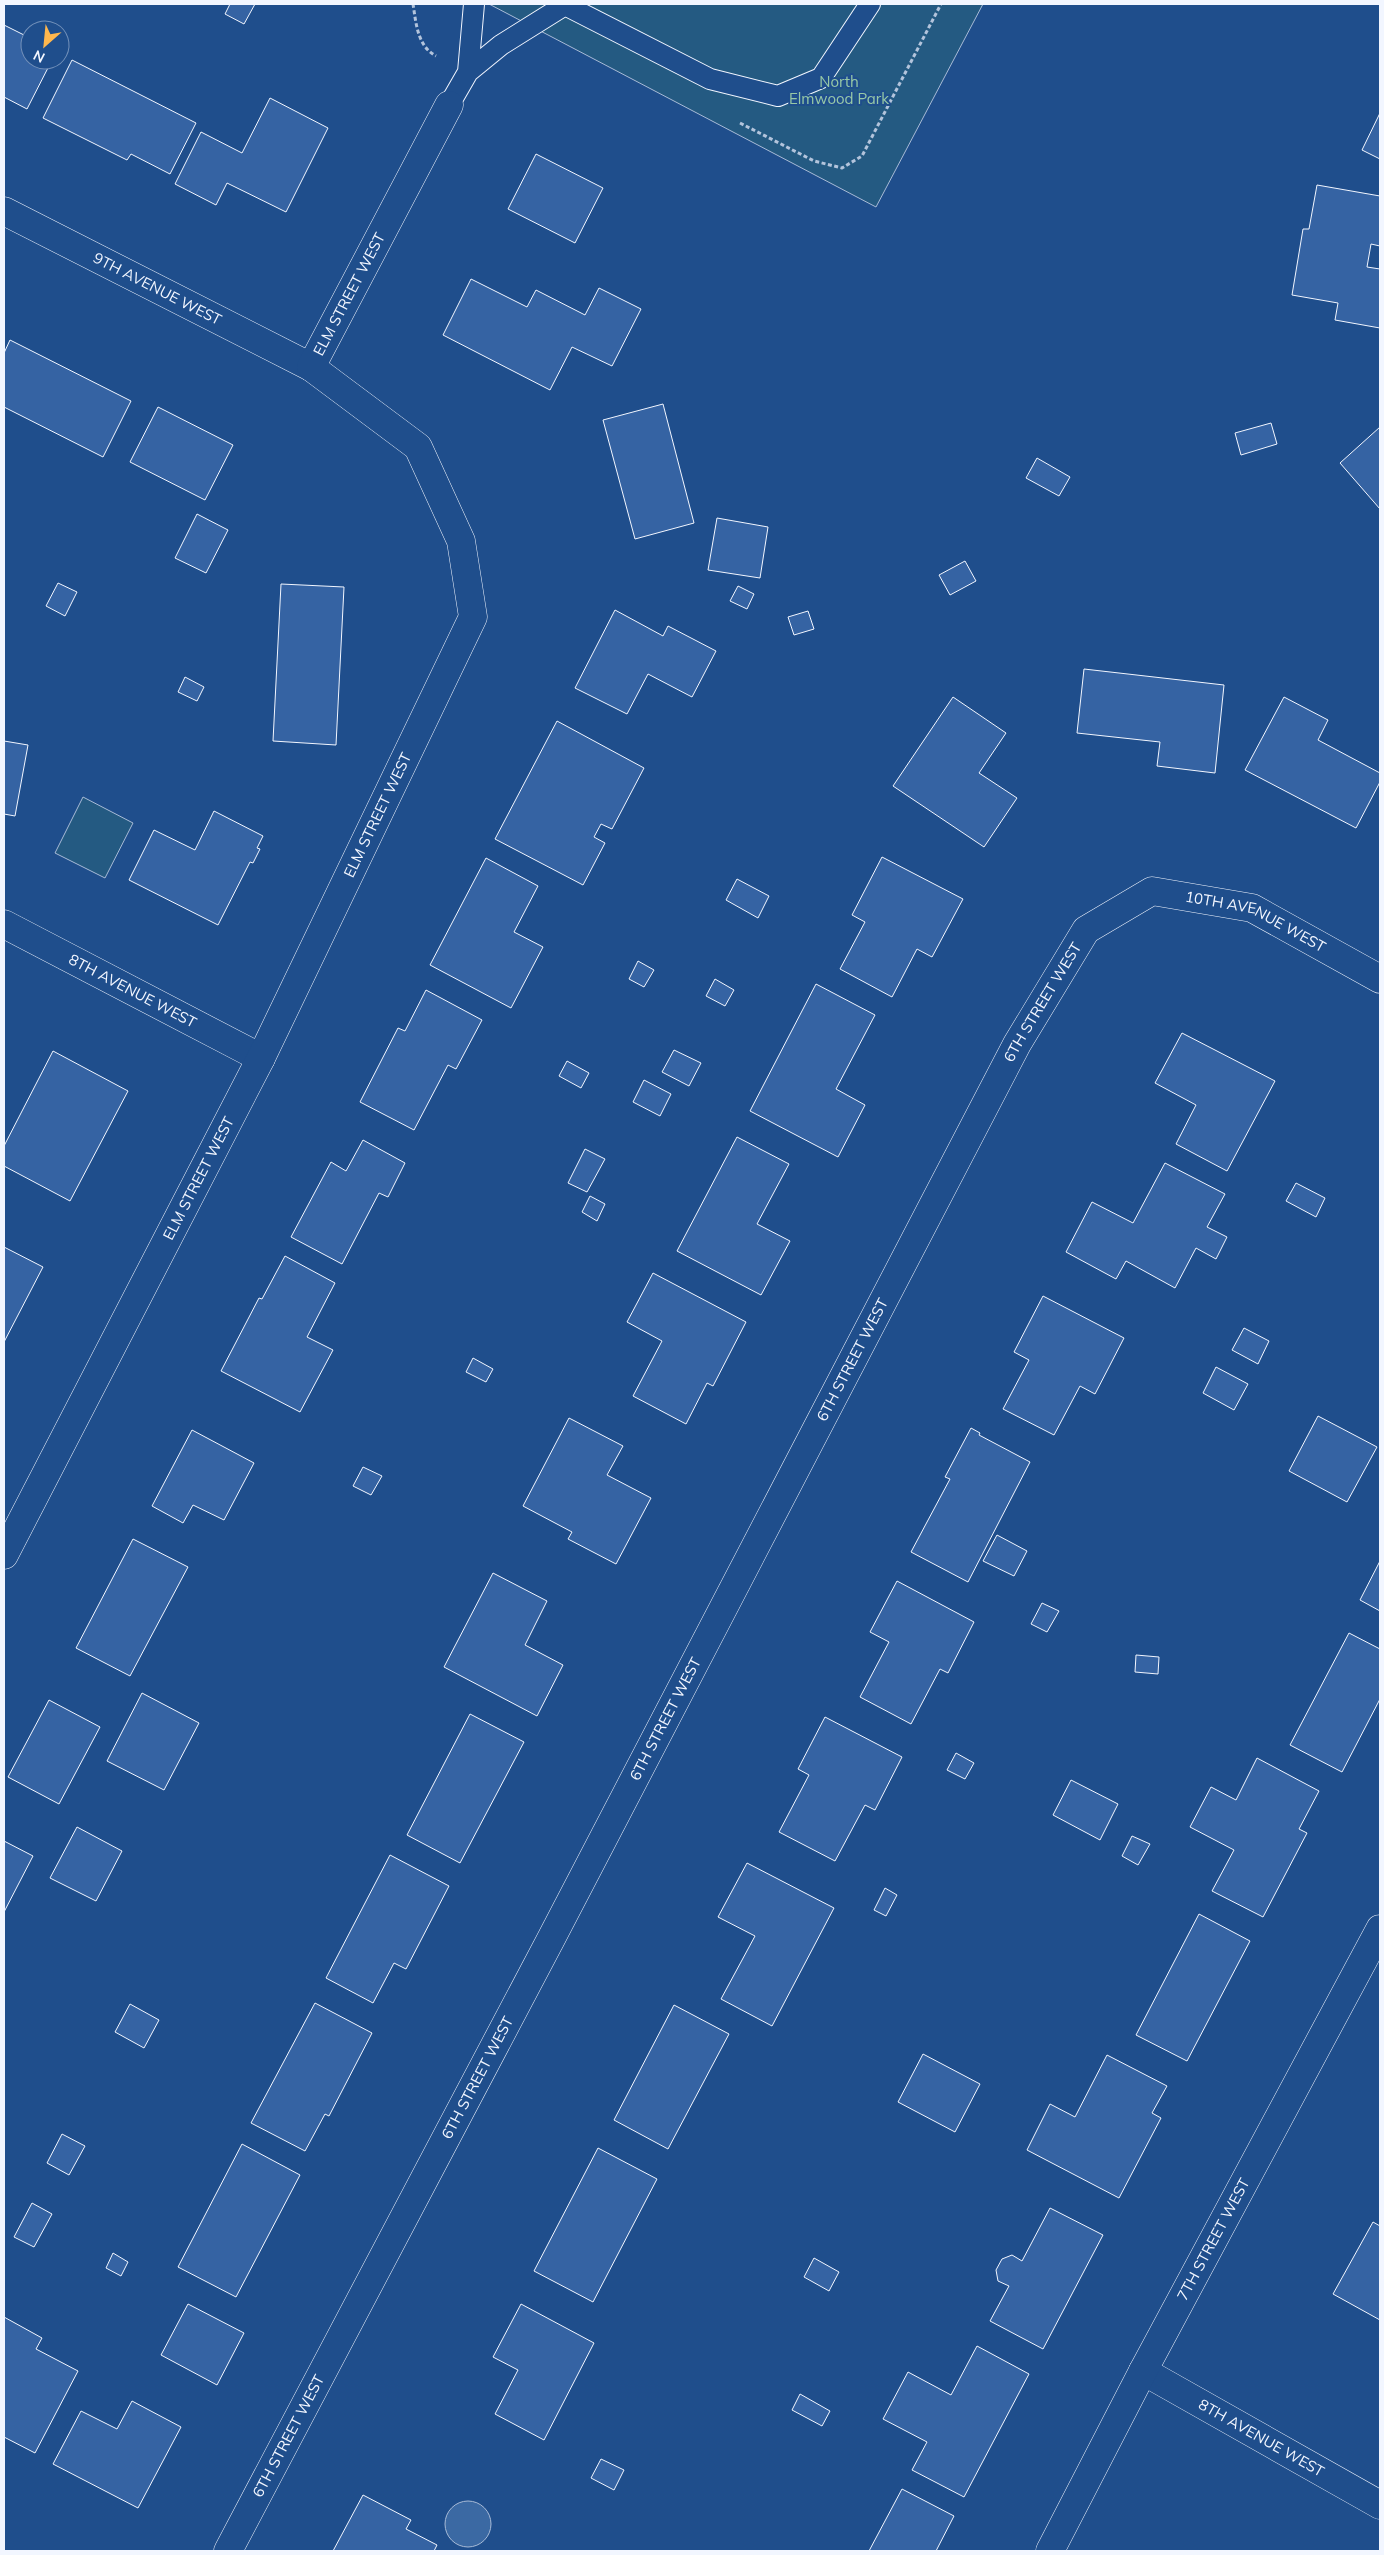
<svg xmlns="http://www.w3.org/2000/svg" width="1384" height="2555" font-family="Mulish,sans-serif">
<style>
.green{fill:#245a82;stroke:#a8bbd7}
.water{fill:#3b69a3;stroke:#a8bbd7}
.building{fill:#3563a3;stroke:#f2f6ff}
.lines{fill:none;stroke-linecap:round;stroke-linejoin:round}
.lane-casing{stroke:#f2f6ff;stroke-width:22}
.street-casing{stroke:#f2f6ff;stroke-width:29}
.path{stroke:#b3c4dc;stroke-width:3;stroke-dasharray:4 2.5;stroke-linecap:butt}
.lane{stroke:#1f4e8c;stroke-width:20}
.street{stroke:#1f4e8c;stroke-width:28}
.labels{text-anchor:middle;stroke-width:4;stroke-linejoin:round;paint-order:stroke}
.park-label{font-size:15px;fill:#97c8a6;stroke:#1f4e8c}
.street-label{font-size:15px;fill:#f2f6ff;stroke:#1f4e8c}
</style>
<rect width="100%" height="100%" fill="#1f4e8c"/>
<!-- green -->
<path class="green" d="M489 4H983L876 207Z
M83 797 133 823 105 878 55 853Z"/>
<!-- water -->
<path class="water" d="M445 2524a23 23 0 1 1 46 0a23 23 0 1 1-46 0Z"/>
<!-- building -->
<path class="building" d="M230 4H255L244 24 225 14Z
M4 25 30 38V60H52L27 109 4 97Z
M72 60 196 123 170 174 131 154 127 160 43 118Z
M270 98 328 128 286 212 227 183 216 205 175 184 201 132 242 153Z
M1380 113V159L1362 150Z
M536 154 603 188 575 243 508 209Z
M1317 185 1380 196V246L1371 244 1367 267 1380 269V328L1335 320 1338 303 1292 295 1303 229H1309Z
M471 279 527 307 536 290 585 315 599 288 641 309 612 366 572 347 550 390 443 335Z
M10 340 131 401 103 457 4 407V353Z
M663 404 694 523 635 539 603 420Z
M158 407 233 445 205 500 130 462Z
M1271 423 1277 444 1241 455 1235 433Z
M1380 427V509L1340 463Z
M1037 458 1070 477 1059 496 1026 478Z
M197 514 228 530 206 573 175 558Z
M717 518 768 527 760 578 708 570Z
M965 561 976 581 950 595 939 575Z
M58 583 77 592 65 616 46 606Z
M281 584 344 587 336 745 273 741Z
M738 586 754 594 747 609 730 601Z
M615 610 663 636 668 626 716 651 692 697 648 674 627 714 575 688Z
M808 611 814 629 794 635 788 617Z
M1084 669 1224 685 1215 773 1157 766 1160 742 1077 733Z
M185 677 204 687 197 701 178 692Z
M953 697 1006 733 979 773 1017 798 984 847 893 786Z
M1284 697 1328 720 1318 740 1380 773V782L1356 828 1245 770Z
M557 721 644 768 612 829 601 824 594 837 605 843 583 885 495 839Z
M4 741 28 745 15 816 4 814Z
M214 811 263 836 257 848 260 849 253 863 250 862 218 925 129 880 154 830 195 850Z
M882 857 963 899 932 957 917 949 892 997 840 969 865 922 852 915Z
M486 858 538 886 514 932 543 947 511 1008 430 965Z
M737 879 769 896 758 918 726 900Z
M638 961 654 970 644 987 629 979Z
M715 979 734 990 725 1006 706 996Z
M816 984 875 1015 836 1089 865 1105 838 1157 750 1111Z
M426 990 482 1020 456 1069 448 1065 414 1130 360 1102 398 1028 405 1031Z
M1182 1033 1275 1081 1227 1171 1176 1144 1196 1105 1155 1083Z
M674 1050 701 1063 689 1086 662 1072Z
M53 1051 128 1091 70 1201 4 1166V1146Z
M567 1061 589 1073 581 1088 559 1076Z
M644 1080 671 1094 660 1116 633 1102Z
M737 1137 789 1164 757 1224 790 1241 761 1295 677 1251Z
M363 1140 405 1163 388 1197 379 1193 342 1264 291 1237 331 1162 346 1171Z
M585 1149 605 1159 587 1192 568 1183Z
M1165 1163 1225 1194 1207 1227 1227 1237 1216 1259 1196 1248 1175 1288 1126 1261 1116 1279 1066 1252 1092 1202 1133 1223Z
M1296 1183 1325 1198 1316 1217 1286 1201Z
M590 1196 605 1204 597 1221 582 1212Z
M4 1247 43 1267 4 1342Z
M285 1256 335 1283 307 1337 333 1350 300 1412 221 1371 259 1298 262 1299Z
M653 1273 746 1322 713 1386 707 1383 686 1424 633 1396 662 1341 627 1322Z
M1043 1296 1124 1338 1095 1394 1080 1386 1054 1435 1003 1409 1029 1360 1014 1352Z
M1244 1328 1269 1341 1258 1364 1232 1350Z
M473 1358 493 1369 486 1382 466 1372Z
M1216 1367 1248 1384 1234 1410 1203 1393Z
M1318 1416 1377 1447 1347 1502 1289 1471Z
M569 1418 623 1446 607 1475 651 1498 616 1564 568 1539 572 1532 523 1506Z
M971 1428 980 1433 979 1435 1030 1462 968 1582 911 1552 950 1479 945 1477Z
M192 1430 254 1463 224 1520 193 1505 183 1523 152 1506Z
M363 1467 382 1476 371 1495 353 1486Z
M997 1535 1027 1551 1014 1576 983 1561Z
M133 1539 188 1567 130 1676 76 1648Z
M1380 1561V1611L1360 1600Z
M493 1573 547 1601 525 1645 563 1665 537 1716 444 1667Z
M897 1581 974 1622 948 1673 940 1669 911 1724 860 1697 889 1642 870 1632Z
M1042 1603 1059 1611 1047 1632 1031 1624Z
M1349 1633 1380 1649V1699L1342 1772 1290 1745Z
M1136 1655 1159 1657 1158 1674 1135 1672Z
M142 1693 199 1723 164 1790 107 1761Z
M49 1700 100 1727 59 1804 8 1777Z
M470 1714 524 1742 460 1863 407 1835Z
M825 1717 902 1757 875 1810 865 1805 835 1861 779 1832 809 1775 798 1769Z
M956 1753 974 1763 965 1779 947 1770Z
M1257 1758 1319 1791 1299 1829 1307 1833 1263 1917 1212 1891 1234 1850 1190 1827 1211 1787 1236 1800Z
M1071 1780 1118 1804 1100 1840 1053 1815Z
M77 1827 122 1851 96 1901 50 1878Z
M1132 1836 1150 1844 1138 1865 1122 1856Z
M4 1841 33 1856 4 1912Z
M390 1855 449 1886 406 1969 394 1963 373 2003 326 1978Z
M747 1863 834 1908 772 2026 721 1999 755 1936 718 1917Z
M885 1888 897 1895 886 1916 874 1910Z
M1199 1914 1250 1941 1187 2061 1136 2035Z
M315 2003 372 2033 329 2116 325 2114 305 2151 251 2123Z
M130 2004 159 2020 144 2048 115 2032Z
M674 2005 729 2034 668 2149 614 2120Z
M923 2054 980 2084 955 2132 898 2102Z
M1107 2055 1167 2086 1152 2113 1161 2118 1119 2198 1027 2150 1050 2104 1075 2117Z
M62 2134 85 2146 69 2175 47 2163Z
M242 2144 300 2175 236 2297 178 2267Z
M598 2148 657 2179 593 2302 534 2271Z
M32 2203 52 2214 34 2247 14 2237Z
M1050 2208 1103 2235 1043 2349 990 2321 1009 2286 998 2281 996 2270 1002 2259 1012 2255 1022 2261Z
M1373 2222 1380 2226V2320L1333 2294Z
M113 2253 128 2262 121 2276 106 2268Z
M814 2258 839 2272 829 2291 804 2277Z
M188 2304 244 2333 217 2385 161 2355Z
M521 2304 594 2343 544 2440 495 2414 518 2370 493 2357Z
M4 2317 42 2338 36 2349 78 2371 35 2453 4 2437Z
M977 2346 1029 2374 964 2497 912 2470 927 2442 883 2419 908 2372 951 2395Z
M800 2394 830 2411 822 2426 792 2410Z
M132 2401 181 2427 138 2508 53 2464 81 2411 117 2429Z
M601 2459 624 2470 614 2490 591 2478Z
M902 2489 954 2516 936 2551H869Z
M363 2495 411 2520 406 2529 437 2545 434 2551H333Z"/>
<g class="lines">
<!-- lane casing -->
<g class="lane-casing">
<path id="lane" d="M563 4 710 79 778 96 821 78 870 4
M468 72 474 4
M449 105 468 72 501 45 565 5"/>
</g>
<!-- street casing -->
<g class="street-casing">
<g id="street">
<path id="s1" d="M4 211 311 367"/>
<path id="s2" d="M4 924 261 1058"/>
<path id="s3" d="M4 1555 261 1058 473 617 461 541 418 447 311 367 449 105"/>
<path id="s4" d="M1143 2371 1380 2505"/>
<path id="s5" d="M228 2551 552 1937 1017 1044 1086 930 1152 891 1252 908 1380 979"/>
<path id="s6" d="M1050 2551 1143 2371 1380 1929"/>
</g>
</g>
<!-- path -->
<path class="path" d="M413 4C416 22 417 46 436 56
M740 123 814 161 842 168 862 156 941 4"/>
<!-- lane -->
<use href="#lane" class="lane"/>
<!-- street -->
<use href="#street" class="street"/>
</g>
<g class="labels">
<!-- park labels -->
<g class="park-label">
<text x="839" y="87">North<tspan x="839" dy="17">Elmwood Park</tspan></text>
</g>
<!-- street labels -->
<g class="street-label">
<text dy="5" stroke="none"><textPath href="#s1" startOffset="172">9TH AVENUE WEST</textPath></text>
<text dy="5" stroke="none"><textPath href="#s3" startOffset="1445">ELM STREET WEST</textPath></text>
<text dy="5" stroke="none"><textPath href="#s3" startOffset="829">ELM STREET WEST</textPath></text>
<text dy="5" stroke="none"><textPath href="#s5" startOffset="2020">10TH AVENUE WEST</textPath></text>
<text dy="5" stroke="none"><textPath href="#s2" startOffset="145">8TH AVENUE WEST</textPath></text>
<text dy="5" stroke="none"><textPath href="#s5" startOffset="1750">6TH STREET WEST</textPath></text>
<text dy="5" stroke="none"><textPath href="#s3" startOffset="424">ELM STREET WEST</textPath></text>
<text dy="5" stroke="none"><textPath href="#s5" startOffset="1345">6TH STREET WEST</textPath></text>
<text dy="5" stroke="none"><textPath href="#s5" startOffset="940">6TH STREET WEST</textPath></text>
<text dy="5" stroke="none"><textPath href="#s5" startOffset="535">6TH STREET WEST</textPath></text>
<text dy="5" stroke="none"><textPath href="#s6" startOffset="352">7TH STREET WEST</textPath></text>
<text dy="5" stroke="none"><textPath href="#s5" startOffset="130">6TH STREET WEST</textPath></text>
<text dy="5" stroke="none"><textPath href="#s4" startOffset="136">8TH AVENUE WEST</textPath></text>
</g>
</g>
<!-- border -->
<rect width="1384" height="2555" fill="none" stroke="#f2f6ff" stroke-width="10"/>
<!-- north arrow -->
<g transform="translate(45 45) rotate(207)"><circle r="24" fill="#1f4e8c" stroke="#7391ba"/>
<path d="M0-4L9 19L0 12L-9 19Z" fill="#ffb74d"/>
<text y="-8" font-size="14" font-weight="bold" text-anchor="middle" fill="#f2f6ff">N</text>
</g>
</svg>
